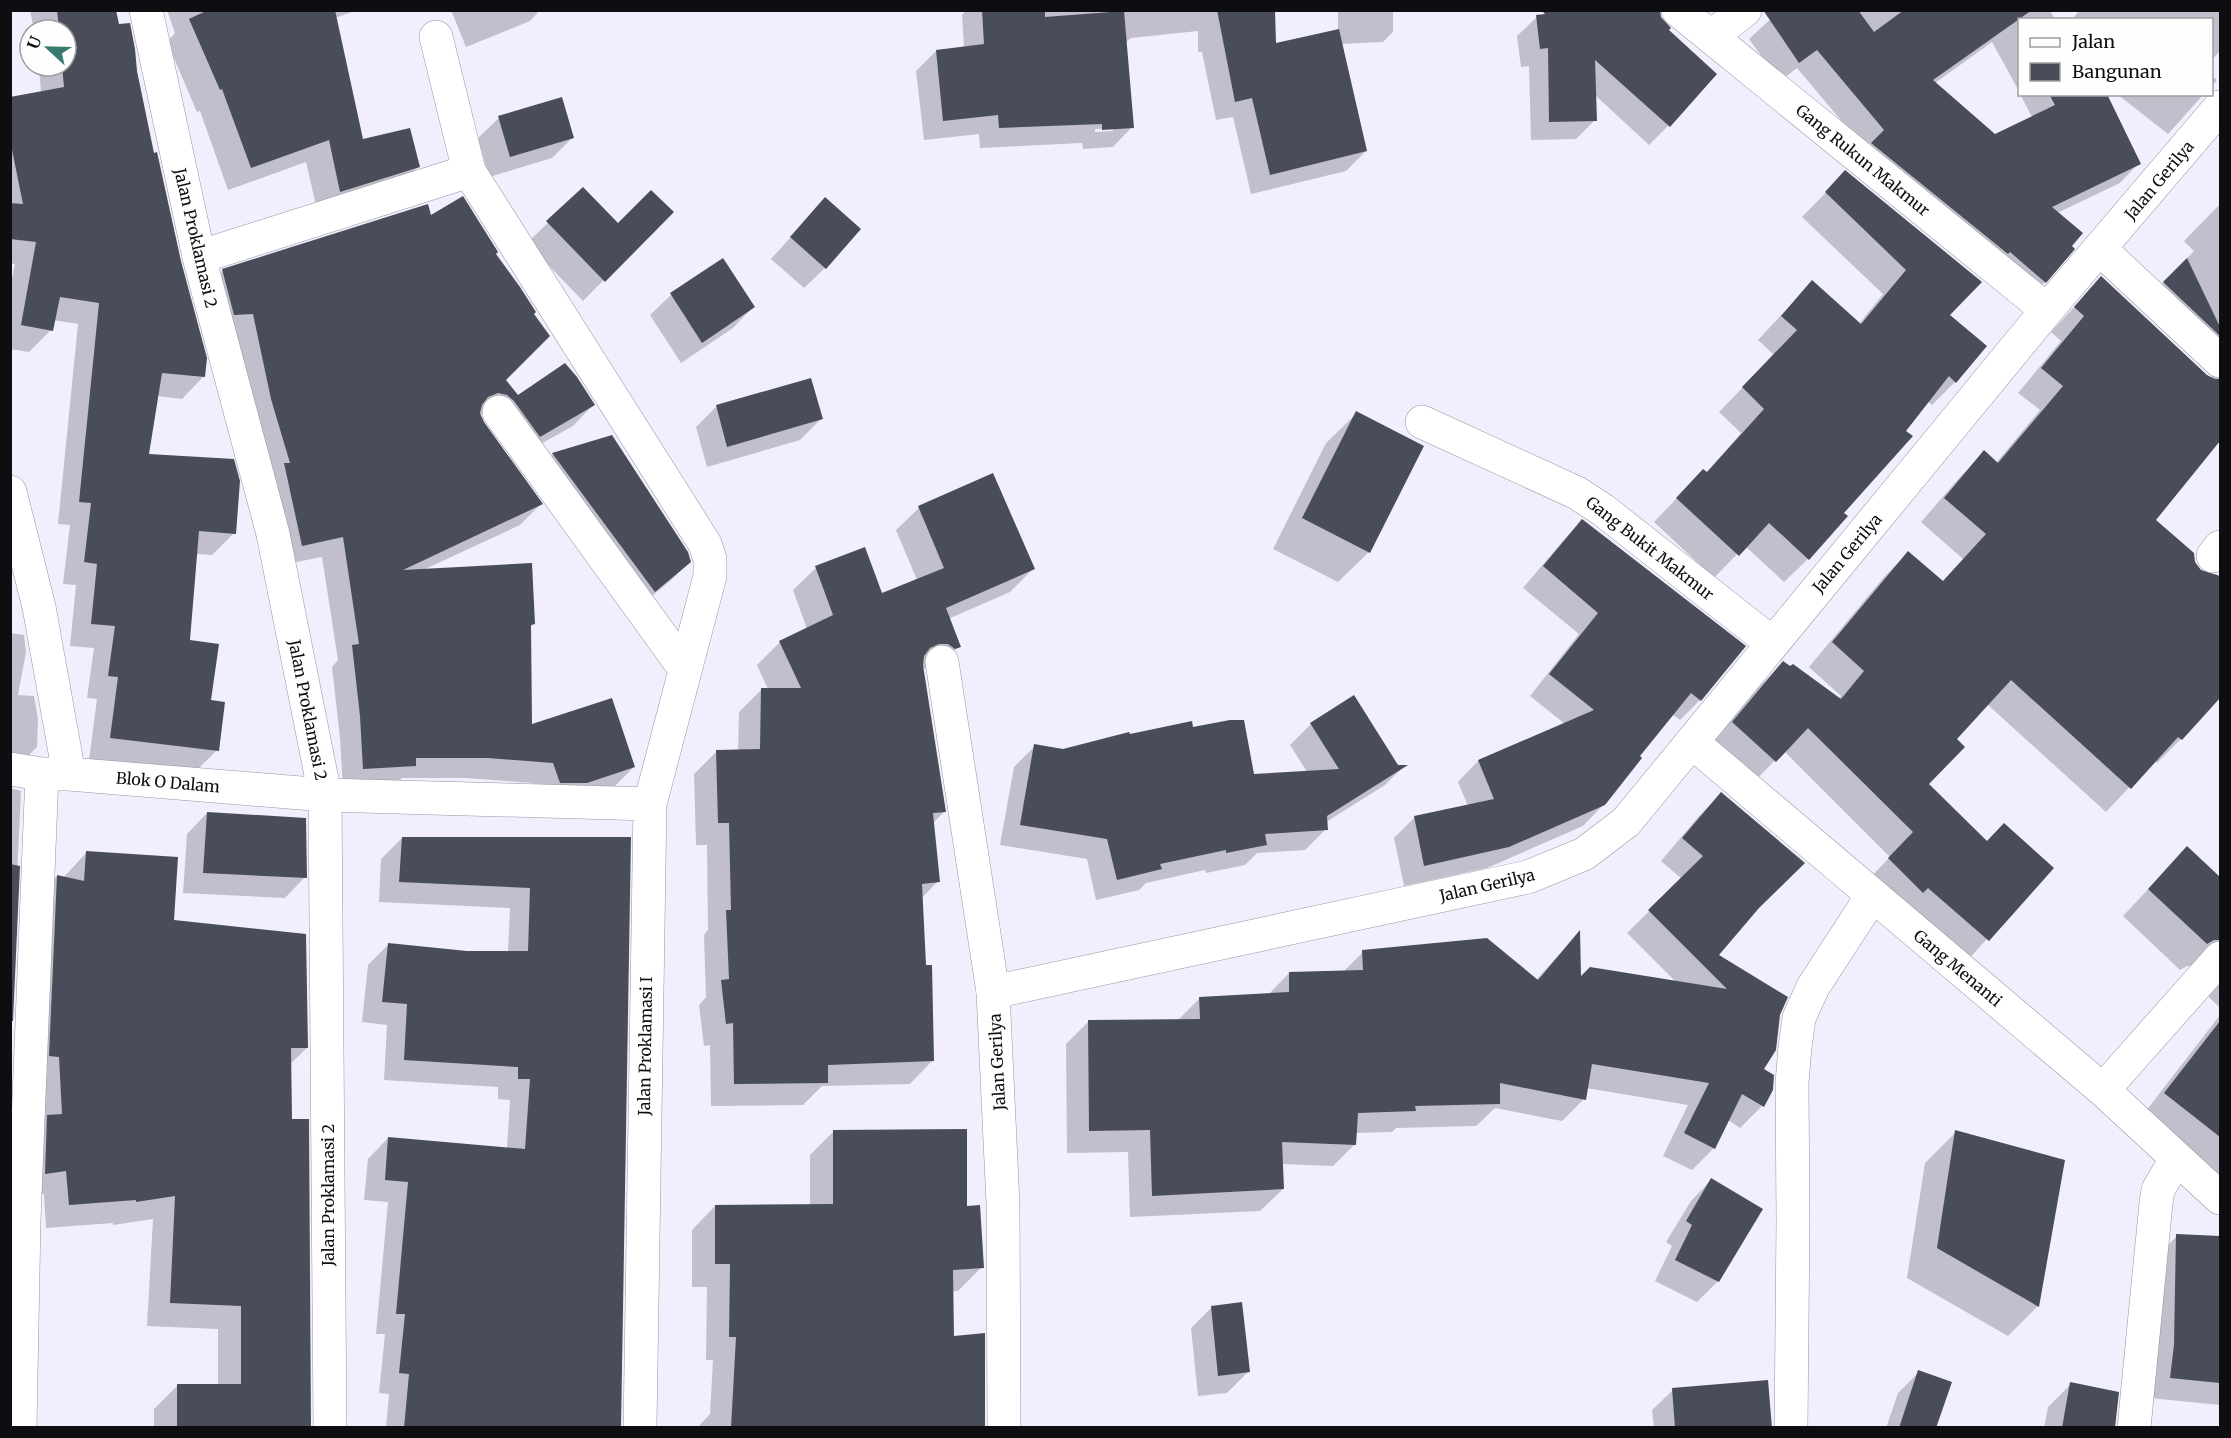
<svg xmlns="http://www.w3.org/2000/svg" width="2231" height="1438" font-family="Merriweather,serif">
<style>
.shadow{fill:#0003;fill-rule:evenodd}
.building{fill:#494d59}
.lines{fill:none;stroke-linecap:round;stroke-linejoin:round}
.street-casing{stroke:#9694a2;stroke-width:34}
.secondary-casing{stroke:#9694a2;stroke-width:34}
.street{stroke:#fff;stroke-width:33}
.secondary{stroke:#fff;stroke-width:33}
.labels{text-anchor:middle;stroke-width:6;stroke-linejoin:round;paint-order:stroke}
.street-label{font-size:16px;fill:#0d0d12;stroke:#fefefe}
</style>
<rect width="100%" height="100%" fill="#f1effe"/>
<!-- shadow -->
<path class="shadow" d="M30 10H115L118 25 135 71 203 377 182 399 157 396 147 455 234 533 212 555 195 554 188 641 209 701 217 750 195 772 89 760 97 699 87 698 94 648 70 646 76 585 63 584 70 525 58 524 78 324 53 320 51 330 29 352 10 349V289L15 264 10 263V99L41 93 39 66H66V30H34Z
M167 10H357L335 18 362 141 418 167 395 189 318 214 306 162 228 190 200 111 197 112 167 42 175 33Z
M451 10H540L530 21 466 47Z
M966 10H1273L1274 45 1338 31V12L1339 10H1393V32L1383 42 1341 44 1366 151 1346 171 1251 194 1233 117 1216 120 1202 52H1198V31L1131 38 1125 43 1132 127 1113 147 1083 149 1082 143 980 148 979 134 924 140 916 71 936 51 964 48 962 15ZM1113 128V131L1095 132V129Z
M1775 10H2050L2055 20H2020V93L1992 42 1935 83 1995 136 2032 117 2020 94H2105L2139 163 2120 183 2057 213 2045 282 2025 301 1866 150 1797 68 1780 81 1749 39 1777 13Z
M2080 10H2220V51L2212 60V20H2071Z
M1537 17H1659L1667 31 1668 126 1649 145 1595 95V120L1576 139 1531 140 1529 66 1521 67 1517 36Z
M2212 76 2217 80 2212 86Z
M2117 94H2204L2168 134Z
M499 118 572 138 552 158 489 177 478 138Z
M1846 172 1948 316 1955 382 1932 405 1927 401 1808 559 1784 582 1745 546 1714 578 1654 522 1680 495 1706 473 1741 433 1719 412 1774 355 1758 340 1812 282 1859 324 1883 294 1802 217Z
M583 189 618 225 671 212 583 301 527 243Z
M825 199V268L804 288 771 259Z
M2220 204V439L2153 520 2200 572 2217 575 2220 578V696L2181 739 2157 763 2154 761 2106 812 1987 704 1955 740 1927 784 1986 842 2052 868 1964 964 1865 883 1890 857 1784 751 1751 785 1709 747 1759 687 1783 663 1838 699 1841 696 1809 667 1884 577 1908 553 1942 582 1963 559 1921 522 1960 477 1984 453 1996 463 2040 410 2018 393 2061 341 2051 332 2101 278 2206 376 2214 380 2209 372 2140 307 2194 251 2184 241Z
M430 217 494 254 504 380 518 397 593 405 573 426 519 456 486 415 479 414 482 423 541 504 520 525 423 570 533 624 530 628 531 726 634 767 613 788 539 803 533 783 466 778H402L394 786 343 789 340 738 332 667 338 660 322 557 281 565 202 292 223 271Z
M671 295 753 307 733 328 681 363 650 315Z
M716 407 821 419 800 440 707 467 696 427Z
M1357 413 1369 552 1338 582 1273 549 1326 443Z
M612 437 690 562 670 581 635 610 534 473 553 454Z
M919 508 1033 569 1010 592 948 619 959 646 936 669 931 671 922 667 945 811 933 823 938 881 921 899 932 1061 910 1084 822 1086 803 1105 711 1106 710 1045 704 1046 699 1005 706 997 704 935 708 930 707 845H696L694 774 717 751H738L739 712 762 689H768L757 665 780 642 807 629 793 590 816 568 864 549 881 595 917 580 896 530Z
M1582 521 1700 700 1680 720 1672 714 1638 757 1604 804 1583 826 1487 868 1404 886 1394 838 1414 818 1468 806 1458 782 1478 761 1565 724 1530 696 1579 634 1523 588 1562 542Z
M10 633 24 635 26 652 18 695 34 696 38 719 37 747 15 769 10 771Z
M1311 724 1397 767 1404 766 1385 785 1326 822V829L1305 850 1257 853 1245 865 1206 873 1205 870 1146 883 1139 890 1096 900 1087 859 1000 845 1014 767 1035 746 1063 751 1192 729 1253 775 1307 772 1290 745Z
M10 788 21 791 10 1022Z
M1721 794 1755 910 1717 955 1779 1015 1762 1070V1106L1740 1128 1728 1120 1714 1148 1692 1170 1663 1156 1688 1105 1586 1088 1584 1099 1562 1121 1495 1108 1476 1126 1396 1128 1392 1132 1355 1133V1144L1333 1166 1282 1164 1283 1189 1260 1211 1130 1217 1128 1152 1067 1153 1066 1044 1088 1022 1177 1021 1199 999 1268 995 1289 973 1343 972 1363 952 1536 980 1578 934 1580 979 1676 982 1627 933 1682 879 1661 861 1699 816Z
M207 813 305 877 285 898 183 893 187 834Z
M402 838 629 839 620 1428H386L389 1394 379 1393 385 1334H376L388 1202 364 1200 368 1159 388 1138 507 1149 510 1100 498 1099V1087L384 1080 387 1025 362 1022 368 965 388 945 467 953 508 952 510 908 379 902 381 859Z
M2187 848 2220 879V1008L2209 997 2212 990 2196 966H2187L2180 970 2123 916Z
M87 852 172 921 307 1048 290 1064 291 1120 309 1428H154V1409L177 1386H218V1329L147 1326 153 1219 113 1225V1223L46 1228 44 1194 22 1196 34 900 57 876 63 878Z
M2220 1015V1179L2139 1120Z
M834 1131 965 1207 982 1267 958 1291H952V1337L984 1428H697L710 1414 713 1360H706L707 1287H692V1230L715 1206H810V1155Z
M1956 1132 2038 1306 2008 1336 1907 1278 1925 1163Z
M1711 1180 1718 1281 1697 1302 1655 1281 1672 1246 1666 1242 1691 1201Z
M2177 1236 2220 1237V1405L2150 1398 2156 1257Z
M1212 1307 1248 1372 1227 1393 1198 1396 1191 1328Z
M1919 1372 1931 1428H1886L1898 1393Z
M2071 1384 2114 1428H2044L2048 1407Z
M1673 1390 1770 1428H1654L1652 1410Z"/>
<!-- building -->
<path class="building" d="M57 10H116L119 24 130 23 135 49 137 71 154 153 157 152 181 261 207 358 205 377 162 373 149 454 234 459 240 481 236 534 199 531 190 640 219 644 211 700 225 702 219 751 110 738 118 677 108 676 115 626 91 624 97 564 84 562 91 503 79 502 99 303 60 297 53 331 21 325 36 242 10 239V203L23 204 10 140V97L64 87 62 66H66V30H59Z
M208 10H335L363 139 410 128 420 167 340 192 329 140 251 168 222 89 220 90 189 19Z
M982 10H1045V17L1124 11 1134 128 1102 130V124L999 128 998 115 943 121 936 50 984 44Z
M1217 10H1275L1276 43 1339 29 1367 151 1270 175 1252 98 1235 102Z
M1541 10H1660L1661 17 1671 28 1669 30 1717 74 1670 127 1595 60 1597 121 1549 122 1548 48 1540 49 1536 15 1545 14Z
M1763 10H1858L1874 32 1904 10H2032L1933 80 1995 134 2055 105 2049 94H2107L2141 164 2052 207 2083 233 2072 246 2075 249 2046 283 2010 252 2008 254 1871 143 1884 130 1817 50 1799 63Z
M562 97 574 138 510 157 498 116Z
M1845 170 1982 282 1950 315 1987 346 1956 383 1949 376 1906 431 1913 436 1844 513 1848 516 1809 560 1769 523 1739 556 1676 498 1703 469 1707 472 1764 409 1742 387 1797 330 1781 316 1812 280 1861 324 1906 270 1825 192Z
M583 187 618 223 651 190 674 212 605 282 546 221Z
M463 196 498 252 496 254 520 287 536 312 534 314 550 336 506 380 518 395 565 363 577 377 595 405 540 437 514 401 507 395 498 393 488 397 482 405 480 413 484 422 543 504 403 570 532 563 535 624 531 625 532 724 612 698 635 767 587 783H560L553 763 488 758H416V766L363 769 360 716 352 645 359 644 343 537 302 546 284 463H290L271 399 253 314 234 315 222 269 428 204 431 215Z
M825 197 861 229 826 269 790 237Z
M723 258 755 307 702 343 670 293Z
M2187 258 2220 327V336L2163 282Z
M2101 276 2207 375 2215 379H2220V441L2156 520 2194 553 2195 562 2201 570 2220 576V698L2182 740 2178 737 2131 789 2011 680 1957 739 1965 747 1929 784 1987 841 2004 823 2054 868 1989 941 1928 888 1923 893 1888 858 1913 832 1808 728 1776 762 1732 722 1783 661 1790 666 1793 664 1841 699 1864 671 1832 642 1908 551 1943 581 1986 534 1944 498 1984 450 1998 463 2063 386 2041 368 2084 316 2074 307Z
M811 378 823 419 727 447 716 405Z
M1356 411 1424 446 1370 553 1302 518Z
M612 435 688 552 691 562 655 592 552 453Z
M993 473 1035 569 946 608 961 647 955 649 948 644H939L930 648 924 656 923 665 946 812 933 813 940 882 922 884 926 965H932L934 1061 828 1065V1083L734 1084 733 1023 726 1024 721 980 729 979 726 910H731L729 823H718L716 750 760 749 761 688H801L779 641 833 615 815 566 865 547 882 593 944 568 918 506Z
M1582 519 1746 646 1701 701 1691 693 1640 756 1642 758 1605 805 1509 847 1424 866 1414 816 1494 799 1478 760 1594 710 1549 674 1598 613 1543 566Z
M1354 695 1398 765H1408L1327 816 1328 830 1265 834 1267 845 1226 853V850L1160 864 1162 869 1117 880 1107 839 1020 825 1034 744 1063 749 1129 732 1130 734 1192 721 1193 727 1230 720H1244L1254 774 1339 769 1310 723Z
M1721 792 1805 863 1759 908 1719 955 1788 997 1780 1015 1776 1050 1764 1069 1774 1075 1773 1090 1764 1107 1742 1094 1715 1149 1684 1133 1709 1083 1592 1064 1586 1100 1500 1083V1104L1415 1106 1416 1111 1358 1113 1356 1145 1282 1142 1284 1189 1152 1196 1150 1130 1089 1131 1088 1020 1200 1019 1199 997 1289 992V972L1363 970 1362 950 1487 938 1538 980 1580 930 1581 976 1590 967 1727 989 1648 910 1703 856 1682 838Z
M207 812 306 818 307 878 203 873Z
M402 837H631L621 1428H404L409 1374 399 1373 405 1314H396L408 1182 385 1180 388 1137 525 1149 530 1079H518V1067L404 1060 407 1004 382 1002 388 943 467 951H528L530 888 399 882Z
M2187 846 2220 877V940H2214L2207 944 2148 889Z
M86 851 178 857 174 920 306 934 308 1048H291L292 1119H309L311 1428H177V1384H241V1306L170 1303 175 1196 136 1202V1200L69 1205 66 1171 45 1174 47 1115 62 1114 59 1057 49 1056 57 875 84 881Z
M10 864 20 866 13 1021H10Z
M2220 1021V1137L2164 1093Z
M967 1129V1206L980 1205 984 1268 953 1270 954 1336 985 1333V1428H731L736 1337H729L730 1264H715V1205L833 1204V1130Z
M1955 1130 2065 1160 2039 1307 1937 1248Z
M1711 1178 1763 1209 1719 1282 1675 1260 1692 1225 1686 1221Z
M2176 1234 2220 1236V1383L2170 1378 2174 1345Z
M1242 1302 1250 1372 1218 1376 1211 1306Z
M1918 1370 1952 1382 1936 1428H1899Z
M1768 1380 1772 1428H1675L1672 1388Z
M2070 1382 2119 1392 2115 1428H2062Z"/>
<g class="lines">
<!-- street casing -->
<g class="street-casing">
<path id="street" d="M146 10 199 257 273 534 325 795 330 1428
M1678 10 2047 310
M1712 36 1745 10
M469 171 705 544 710 559V576L650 804 640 1428
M2100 249 2220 361
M199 257 469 171 436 37
M499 412 685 669
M1422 422 1577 493 1603 510 1772 643
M10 492 39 607 69 774
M2213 556 2220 547
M942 662 993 992
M1692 742 2103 1090 2220 1198
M10 769 42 774H69L325 795 650 804
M2103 1090 2220 958
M20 1428 24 1221 42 774
M1791 1428 1793 1222 1792 1083 1795 1047 1799 1018 1813 987 1872 896
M2134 1428 2156 1203 2158 1190 2176 1159"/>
</g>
<!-- secondary casing -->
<g class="secondary-casing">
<path id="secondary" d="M1004 1428 1003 1204 993 992 1528 877 1584 854 1626 822 2047 310 2220 107"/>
</g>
<!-- street -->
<use href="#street" class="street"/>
<!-- secondary -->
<use href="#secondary" class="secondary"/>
</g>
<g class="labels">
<!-- street labels -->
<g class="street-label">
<text transform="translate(1863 160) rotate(39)" y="6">Gang Rukun Makmur</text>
<text transform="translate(2159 180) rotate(-50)" y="6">Jalan Gerilya</text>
<text transform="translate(196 238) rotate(77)" y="6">Jalan Proklamasi 2</text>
<text transform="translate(1650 548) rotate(38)" y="6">Gang Bukit Makmur</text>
<text transform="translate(1847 553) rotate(-50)" y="6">Jalan Gerilya</text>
<text transform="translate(308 710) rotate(79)" y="6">Jalan Proklamasi 2</text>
<text transform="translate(168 782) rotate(5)" y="6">Blok O Dalam</text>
<text transform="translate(1487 885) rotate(-13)" y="6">Jalan Gerilya</text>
<text transform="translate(1958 968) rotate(40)" y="6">Gang Menanti</text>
<text transform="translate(645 1046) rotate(-89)" y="6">Jalan Proklamasi I</text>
<text transform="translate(997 1062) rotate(-93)" y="6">Jalan Gerilya</text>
<text transform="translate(328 1195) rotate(-90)" y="6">Jalan Proklamasi 2</text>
</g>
</g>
<!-- border -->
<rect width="2231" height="1438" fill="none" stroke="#0d0d12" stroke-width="24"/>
<!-- legend -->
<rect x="2018" y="18" width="195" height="78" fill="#fefefe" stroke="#9e9ea0" stroke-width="1.5"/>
<rect x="2030" y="38" width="30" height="9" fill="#ffffff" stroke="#9e9ea0" stroke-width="1.5"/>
<text x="2072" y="48" font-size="18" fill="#0d0d12">Jalan</text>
<rect x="2030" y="63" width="30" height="18" fill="#494d59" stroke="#9e9ea0" stroke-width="1.5"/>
<text x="2072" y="78" font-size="18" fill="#0d0d12">Bangunan</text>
<!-- north arrow -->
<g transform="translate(48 48) rotate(292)"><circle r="28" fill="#fefefe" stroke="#9e9ea0" stroke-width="1.5"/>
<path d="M0-4.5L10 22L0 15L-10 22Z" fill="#387b6e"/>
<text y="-9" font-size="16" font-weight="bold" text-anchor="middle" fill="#0d0d12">U</text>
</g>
</svg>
